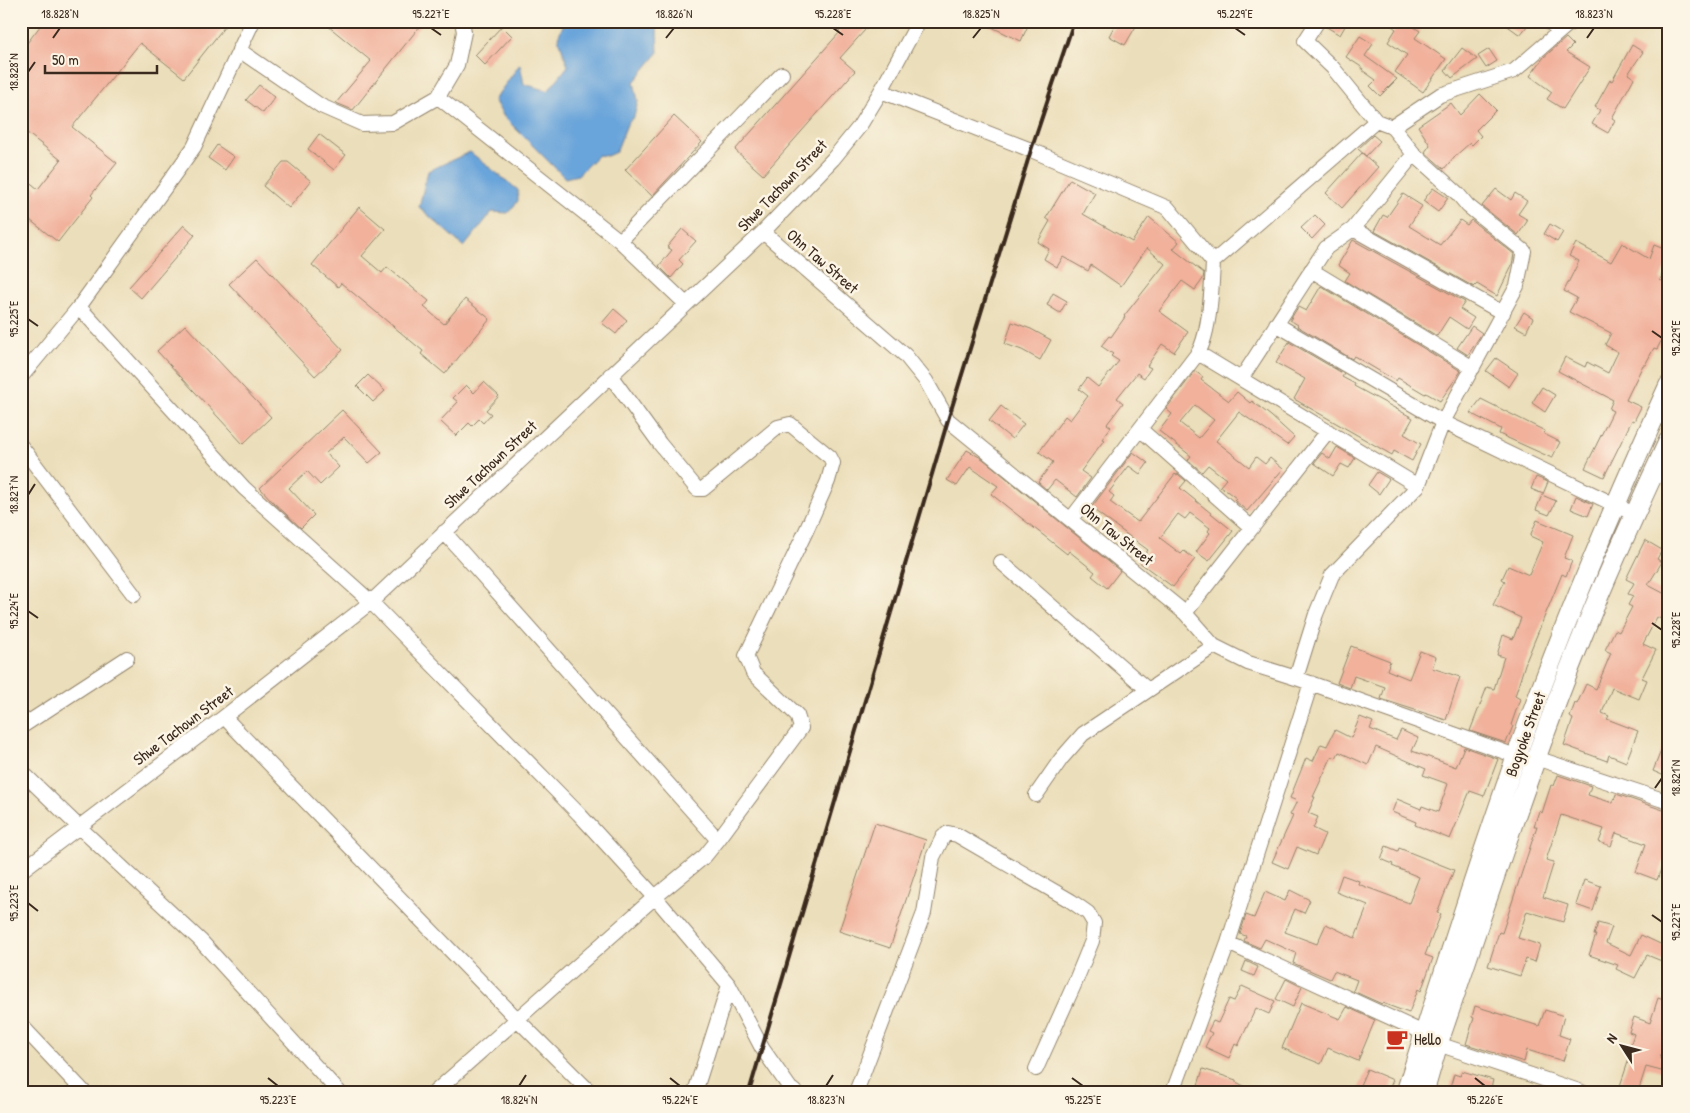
<svg xmlns="http://www.w3.org/2000/svg" width="1690" height="1113" font-family="'Patrick Hand',sans-serif">
<style>
.water{fill:#69a4da;stroke:#52677c}
.building{fill:#f1b19b;fill-rule:evenodd}
.lines{fill:none;stroke-linecap:round;stroke-linejoin:round}
.minor-casing{stroke:#93846c;stroke-width:16}
.major-casing{stroke:#93846c;stroke-width:21}
.minor{stroke:#fff;stroke-width:14}
.major{stroke:#fff;stroke-width:19}
.rail{stroke:#3b2a1e;stroke-width:4}
.ticks{fill:none;stroke:#3b2a1e;stroke-width:2}
.labels{text-anchor:middle;stroke-width:5;stroke-linejoin:round;paint-order:stroke}
.street-label{font-size:16px;fill:#3b2a1e;stroke:#fcf5e5}
.poi-label{font-size:16px;fill:#3b2a1e;stroke:#fcf5e5;text-anchor:start}
.neatline{fill:none;stroke:#3b2a1e;stroke-width:2}
.ticks-label{font-size:12px;text-anchor:middle;fill:#3b2a1e}
</style>
<rect width="100%" height="100%" fill="#fcf5e5"/>
<filter id="ink" filterUnits="userSpaceOnUse"><feTurbulence type="fractalNoise" baseFrequency=".02" numOctaves="2"/><feDisplacementMap in="SourceGraphic" scale="10" xChannelSelector="R" yChannelSelector="G"/><feConvolveMatrix kernelMatrix="1 2 1 2 8 2 1 2 1" color-interpolation-filters="sRGB"/></filter>
<filter id="wash" filterUnits="userSpaceOnUse"><feTurbulence type="fractalNoise" baseFrequency=".0096" numOctaves="4" result="noise"/><feDisplacementMap in="SourceGraphic" scale="20" xChannelSelector="R" yChannelSelector="G"/><feGaussianBlur stdDeviation="1.12" result="paint"/><feColorMatrix in="noise" values="0 0 0 0 0 0 0 0 0 0 0 0 0 0 0 0 0 1.4 0 .05"/><feComposite in="paint" operator="in"/></filter>
<g filter="url(#wash)">
<rect width="100%" height="100%" fill="#ebdeba"/>
<!-- water -->
<path class="water" d="M565 21H647L657 27 658 53 634 82 638 101 634 117 628 122 616 152 607 156 598 155 578 175 565 178 504 117 494 100 520 64 524 84 548 91 568 66 558 37Z
M470 152 518 190V201L508 213 492 212 464 247 419 207 428 171Z"/>
<g id="blocks">
<!-- building -->
<path class="building" d="M44 21H229L184 78 140 43 72 127 117 163 91 195 93 197 58 242 21 213V175L38 189 61 160 21 128V51Z
M322 21H424L353 110 336 103 371 61Z
M828 21H873L840 58 855 71 763 175 735 150 840 32Z
M979 21H1030L1021 41Z
M1117 21H1139L1125 45 1109 36Z
M1327 21H1348L1340 35 1325 26Z
M1385 21H1405L1420 31 1415 38 1446 59 1423 92 1395 72 1407 55 1388 42 1396 29Z
M1501 21H1531L1520 35Z
M502 26 512 36 485 65 475 55Z
M1360 36 1373 44 1365 56 1397 79 1380 96 1370 86 1376 80 1362 70 1363 68 1346 57Z
M1566 38 1573 45 1566 52 1590 67 1563 109 1547 99 1552 92 1530 76 1544 57Z
M1632 45 1643 52 1628 74 1634 78 1612 118 1615 120 1608 133 1592 124 1600 110 1595 107 1610 80 1612 81Z
M1462 48 1477 59 1452 78 1445 70Z
M1489 49 1497 61 1486 68 1478 56Z
M259 85 275 97 263 113 246 100Z
M1480 94 1496 110 1476 130 1481 136 1472 145 1470 143 1454 157 1444 169 1425 152 1430 145 1418 126 1451 103 1460 115Z
M674 116 702 142 652 196 625 170Z
M319 134 346 155 334 170 308 149Z
M1373 135 1380 141 1366 156 1358 149Z
M217 145 234 157 225 170 208 158Z
M1362 153 1378 167 1342 208 1326 193Z
M283 162H288L311 181 289 208 263 186Z
M1070 179 1095 193 1083 214 1132 242 1149 217 1179 242 1173 249 1204 273 1203 279 1195 290 1182 281 1159 311 1188 332 1174 352 1162 344 1147 366 1151 368 1144 378 1137 373 1117 398 1123 403 1107 424 1111 427 1102 439 1104 440 1081 471 1091 478 1077 497 1055 480 1047 490 1038 482 1053 462 1039 452 1065 416 1070 420 1088 396 1079 389 1087 378 1098 387 1119 361 1111 356 1113 354 1101 346 1109 336 1111 337 1125 317 1124 316 1165 264 1147 248 1121 286 1091 265 1088 271 1063 257 1057 267 1044 259 1049 249 1038 242 1050 221 1046 218Z
M1433 188 1448 198 1438 212 1423 201Z
M1496 189 1511 200 1515 193 1527 201 1518 214 1528 220 1518 235 1482 206Z
M1403 194 1422 206 1409 226 1440 245 1460 220 1467 225 1471 220 1514 254 1512 265 1497 296 1477 284 1474 287 1374 231 1383 215 1387 217Z
M359 207 385 229 362 256 382 273 387 267 429 301 424 307 444 324 465 299 490 319 445 374 421 354 423 351 341 283 338 287 312 265Z
M1315 215 1325 225 1312 239 1301 228Z
M1550 224 1563 232 1557 242 1544 234Z
M184 225 195 235 141 298 129 287Z
M682 229 696 241 679 260 683 264 671 278 659 266 672 250 667 247Z
M1353 240 1465 302 1460 309 1474 318 1467 329 1449 317 1437 336 1345 281 1350 273 1338 265Z
M1576 243 1611 262 1622 243 1649 259 1654 245 1669 251V258L1660 280 1669 284V326L1657 349 1654 348 1645 365H1643L1626 400 1641 407 1634 421 1632 420 1604 477 1585 468 1613 411 1609 409 1613 400 1558 371 1565 357 1585 367 1587 362 1608 373 1618 352 1605 345 1611 333 1569 312 1577 298 1564 291 1579 261 1569 256Z
M257 258 343 350 315 376 229 284Z
M1321 286 1461 371 1440 401 1426 393 1425 394 1398 378 1396 381 1354 356 1352 359 1297 326 1298 325 1290 320 1298 307 1306 311Z
M1053 293 1067 301 1060 313 1047 305Z
M614 309 627 320 616 334 602 323Z
M1524 312 1533 318 1526 332 1515 326Z
M1012 322 1031 329 1051 340 1040 360 1022 350 1005 344Z
M185 325 271 417 243 444 157 351Z
M1472 326 1482 333 1468 355 1457 348Z
M1289 342 1344 374 1342 377 1355 384 1354 386 1413 418 1404 434 1421 444 1412 461 1394 451 1392 455 1294 399 1305 379 1276 363Z
M1496 358 1518 373 1509 387 1486 371Z
M1195 371 1203 377 1201 380 1229 401 1237 392 1250 403 1252 401 1271 416 1294 437 1287 445 1239 412 1216 441 1249 467 1256 457 1265 464 1270 458 1283 469 1247 511 1234 500 1236 498 1220 486 1226 479 1208 465 1202 472 1188 460 1191 456 1159 431 1172 414 1166 409ZM1195 405 1214 420 1199 438 1180 423Z
M368 375 385 391 373 402 357 386Z
M484 382 499 396 486 410 491 414 483 423 479 419 472 426 469 423 456 436 440 421 458 402 453 398 466 385 474 393Z
M1542 387 1555 395 1545 412 1532 403Z
M1481 399 1545 431 1544 434 1560 442 1552 458 1499 434 1501 429 1470 413Z
M1001 406 1024 424 1012 439 989 421Z
M342 410 382 452 369 463 344 437 326 453 339 467 320 485 307 471 289 488 314 515 301 528 274 503 260 488Z
M1337 447 1355 458 1349 468 1341 464 1333 476 1314 463 1322 453 1330 459Z
M967 450 983 459 1120 571 1107 588 1092 576 1095 572 1069 551 1067 554 991 494 998 486 970 467 957 486 947 480Z
M1133 452 1148 463 1140 474 1129 466 1109 492 1114 496 1110 502 1138 522 1175 474 1176 475 1178 474 1186 481 1180 488 1233 531 1209 561 1196 552 1210 533 1208 531 1210 528 1190 513 1185 519 1178 514 1160 538 1181 554 1184 551 1195 559 1173 587 1139 562 1148 550 1091 508Z
M1377 472 1389 479 1379 494 1368 485Z
M1536 477 1548 482 1543 494 1531 489Z
M1542 495 1556 501 1549 515 1536 510Z
M1576 496 1593 504 1588 516 1571 509Z
M1537 520 1573 535 1564 558 1572 561 1566 576 1562 574 1525 664 1515 696 1520 699 1511 725 1513 726 1506 743 1470 731 1487 687 1494 689 1504 657 1497 655 1503 635 1513 639 1521 618 1493 605 1505 581 1502 579 1508 566 1529 575 1543 542 1530 536Z
M1645 540 1662 550 1657 559 1662 562 1648 585 1669 596V623L1657 617 1643 644 1656 650 1642 678 1647 680 1639 699 1612 688 1602 713 1609 716 1607 719 1638 731 1626 762 1609 755 1607 761 1564 745 1573 719 1570 717 1575 703 1577 704 1586 684 1596 689 1611 653 1605 650 1615 630 1619 632 1632 607 1628 605 1633 596 1628 594 1634 583 1626 579Z
M1351 646 1390 661 1387 670 1409 679 1420 651 1436 657 1432 668 1460 677 1446 720 1381 699 1385 687 1354 676 1350 688 1337 683Z
M1360 717 1373 722 1370 729 1396 740 1401 730 1418 738 1412 751 1456 767 1464 747 1498 759 1484 796 1470 791 1450 839 1415 825 1416 822 1392 812 1397 799 1421 809 1422 806 1438 812 1448 784 1423 775 1426 769 1376 747 1368 765 1339 752 1336 758 1332 756 1313 797H1315L1308 813 1318 817 1313 828 1325 834 1316 855 1297 847 1288 869 1272 862 1293 816 1290 815 1297 801 1290 798 1306 758 1313 761 1321 744 1327 746 1335 730 1351 738Z
M1668 733H1669V778L1653 771Z
M1558 775 1591 786 1588 795 1613 803 1616 794 1669 812V847L1657 880 1636 872 1646 844 1616 833 1611 846 1599 842 1604 829 1561 815 1546 860 1554 862 1543 897 1568 905 1563 922 1527 911 1518 938 1540 945 1535 962 1526 959 1520 976 1488 966 1499 932 1502 933 1537 826H1534L1539 811 1542 813 1551 785 1554 786Z
M875 823 926 840 890 948 839 931Z
M1386 846 1398 851 1399 848 1454 870 1437 913 1441 914 1425 955 1433 958 1421 991 1418 989 1409 1013 1382 1003V1004L1353 991 1357 980 1334 971 1330 979 1293 963 1296 953 1265 939 1260 948 1244 941 1246 936 1240 934 1246 915 1254 918 1265 892 1285 901 1290 890 1310 900 1304 913 1295 909 1285 932 1317 944 1326 924 1355 938 1368 905 1336 892 1342 875 1359 881 1358 884 1409 903 1419 877 1392 866 1393 864 1381 859Z
M1584 880 1601 886 1593 911 1576 905Z
M1598 923 1612 927 1606 943 1631 955 1641 935 1669 948V964L1647 955 1635 978 1616 969 1618 965 1589 955 1596 935H1594Z
M1246 961 1258 967 1254 976 1242 971Z
M1286 979 1302 987 1293 1007 1276 999Z
M1242 986 1275 1001 1269 1014 1256 1008 1238 1046 1235 1044 1229 1058 1205 1047 1212 1033 1208 1031 1213 1021 1218 1023 1229 999 1234 1001Z
M1658 998 1669 1002V1031L1660 1059 1668 1061 1665 1072 1646 1067 1638 1092H1618L1631 1053 1628 1052 1634 1034 1629 1032 1634 1017 1650 1023Z
M1301 1003 1340 1019 1347 1007 1375 1020 1358 1061 1328 1048 1321 1064 1282 1048Z
M1475 1006 1539 1026 1545 1010 1564 1016 1559 1035 1570 1039 1563 1061 1527 1050 1524 1062 1466 1044 1474 1018 1472 1017Z
M1203 1069 1236 1080V1082L1256 1092H1196Z
M1367 1069 1393 1080 1388 1092H1357Z
M1462 1071 1493 1080 1490 1092H1455L1456 1090 1450 1088 1454 1074 1460 1076Z"/>
</g>
</g>
<g filter="url(#ink)">
<use href="#blocks" fill-opacity="0" stroke="#93846c" stroke-width="1"/>
<g class="lines">
<!-- minor casing -->
<g class="minor-casing">
<path id="minor" d="M1318 21 1305 41 1333 68 1376 121 1392 127 1440 95 1514 71 1572 21
M1548 21 1560 31
M239 50 321 106 362 124 393 123 438 97 457 65 464 32 462 21
M881 91 1031 150 1168 208 1213 262C1212 286 1210 333 1198 353L1071 519
M438 97 620 241 686 304
M1392 127 1414 154
M1353 229 1503 313
M763 232 905 355 926 381 948 420 1185 613 1214 646 1248 663 1296 678 1516 756
M620 241 782 74
M1213 262 1376 121
M1311 270 1473 368
M79 307 244 488 371 602 579 814 655 897 729 985 762 1048 790 1088 795 1092
M1276 324 1443 422 1634 514
M1198 353 1418 486
M21 377 79 307 194 147 253 21
M1241 379 1326 248 1353 229 1414 154 1458 194 1468 206 1524 251 1517 286 1443 422 1418 486 1332 575 1316 614 1296 678
M1140 429 1252 528
M21 446 134 595
M444 532 718 840
M1001 562 1148 690
M1185 613 1328 431
M224 717 517 1019 590 1092
M21 727 127 658
M1536 758 1669 802
M21 771 78 826 200 940 339 1092
M1036 795 1061 759 1083 734 1214 646
M21 871 224 717 371 602 763 232 833 159 859 127 881 91 919 21
M1228 943 1424 1033
M21 1025 84 1092
M1438 1044 1582 1092
M435 1092 655 897 705 856 718 840 801 728 797 715 753 673 746 656 806 531 828 481 833 463 830 457 790 424 778 427 703 489H697L660 444 610 375
M695 1092 729 985
M856 1092 924 913 933 857 943 837 948 833 957 835 1071 901 1088 913 1094 923 1092 941 1074 985 1036 1069
M1173 1092 1228 943 1311 683"/>
</g>
<!-- major casing -->
<g class="major-casing">
<path id="major" d="M1406 1092C1441 980 1477 867 1516 757 1561 630 1613 507 1669 385
M1424 1092 1438 1044C1485 908 1528 771 1582 637 1608 571 1639 505 1669 440"/>
</g>
<!-- minor -->
<use href="#minor" class="minor"/>
<!-- major -->
<use href="#major" class="major"/>
<!-- rail -->
<path class="rail" d="M749 1092 948 420 1031 150 1074 21"/>
</g>
</g>
<!-- ticks -->
<path class="ticks" d="M431 28 441 35M833 28 843 35M1235 28 1245 35M53 38 60 28M666 38 674 28M973 38 981 28M1587 38 1594 28M28 72 35 62M28 319 38 326M1652 331 1662 338M28 495 35 484M28 611 38 618M1652 623 1662 630M1655 788 1662 778M28 903 38 911M1652 915 1662 922M268 1078 278 1086M670 1078 680 1086M1072 1078 1083 1086M1475 1078 1485 1086M519 1086 526 1075M826 1086 833 1075"/>
<!-- icons -->
<defs>
<g id="cafe-bare" transform="scale(1.725)"><path d="M-5.5-4.5H6V0H3Q3 3.5 0 3.5H-2.5Q-5.5 3.5-5.5 0ZM3-3.2v2h1.7v-2ZM-6 4.5H4V6H-6Z" fill="#c8321e" stroke="#fcf5e5" stroke-width="2.5" paint-order="stroke"/></g>
</defs>
<g fill-rule="evenodd">
<use href="#cafe-bare" x="1397" y="1039"/>
</g>
<g class="labels">
<!-- street labels -->
<g class="street-label">
<text transform="translate(782 185) rotate(-46)" y="6">Shwe Tachown Street</text>
<text transform="translate(823 261) rotate(41)" y="6">Ohn Taw Street</text>
<text transform="translate(490 464) rotate(-43)" y="6">Shwe Tachown Street</text>
<text transform="translate(1117 534) rotate(39)" y="6">Ohn Taw Street</text>
<text transform="translate(183 725) rotate(-37)" y="6">Shwe Tachown Street</text>
<text transform="translate(1525 734) rotate(-70)" y="6">Bogyoke Street</text>
</g>
<!-- poi labels -->
<g class="poi-label">
<text x="1414" y="1045">Hello</text>
</g>
</g>
<!-- margin -->
<rect width="1690" height="1113" fill="none" stroke="#fcf5e5" stroke-width="55"/>
<!-- north arrow -->
<g transform="translate(1622 1046) rotate(306)" stroke="#fcf5e5" stroke-width="4" paint-order="stroke">
<path d="M0-4L9 19L0 12L-9 19Z" fill="#3b2a1e"/>
<text y="-8" font-size="14" font-weight="bold" text-anchor="middle" fill="#3b2a1e">N</text>
</g>
<!-- scale -->
<path d="M45 65v8h112v-8" fill="none" stroke="#3b2a1e" stroke-width="2.5"/>
<text x="52" y="65" font-size="15" fill="#3b2a1e" stroke="#fcf5e5" stroke-width="4" paint-order="stroke">50 m</text>
<rect x="28" y="28" width="1634" height="1058" class="neatline"/>
<g class="ticks-label">
<text x="60" y="18">18.828°N</text>
<text x="431" y="18">95.227°E</text>
<text x="674" y="18">18.826°N</text>
<text x="833" y="18">95.228°E</text>
<text x="981" y="18">18.825°N</text>
<text x="1235" y="18">95.229°E</text>
<text x="1594" y="18">18.823°N</text>
<text transform="translate(14 72) rotate(-90)" y="4">18.828°N</text>
<text transform="translate(14 319) rotate(-90)" y="4">95.225°E</text>
<text transform="translate(1676 338) rotate(-90)" y="4">95.229°E</text>
<text transform="translate(14 495) rotate(-90)" y="4">18.827°N</text>
<text transform="translate(14 611) rotate(-90)" y="4">95.224°E</text>
<text transform="translate(1676 630) rotate(-90)" y="4">95.228°E</text>
<text transform="translate(1676 778) rotate(-90)" y="4">18.821°N</text>
<text transform="translate(14 903) rotate(-90)" y="4">95.223°E</text>
<text transform="translate(1676 922) rotate(-90)" y="4">95.227°E</text>
<text x="278" y="1104">95.223°E</text>
<text x="519" y="1104">18.824°N</text>
<text x="680" y="1104">95.224°E</text>
<text x="826" y="1104">18.823°N</text>
<text x="1083" y="1104">95.225°E</text>
<text x="1485" y="1104">95.226°E</text>
</g>
</svg>
